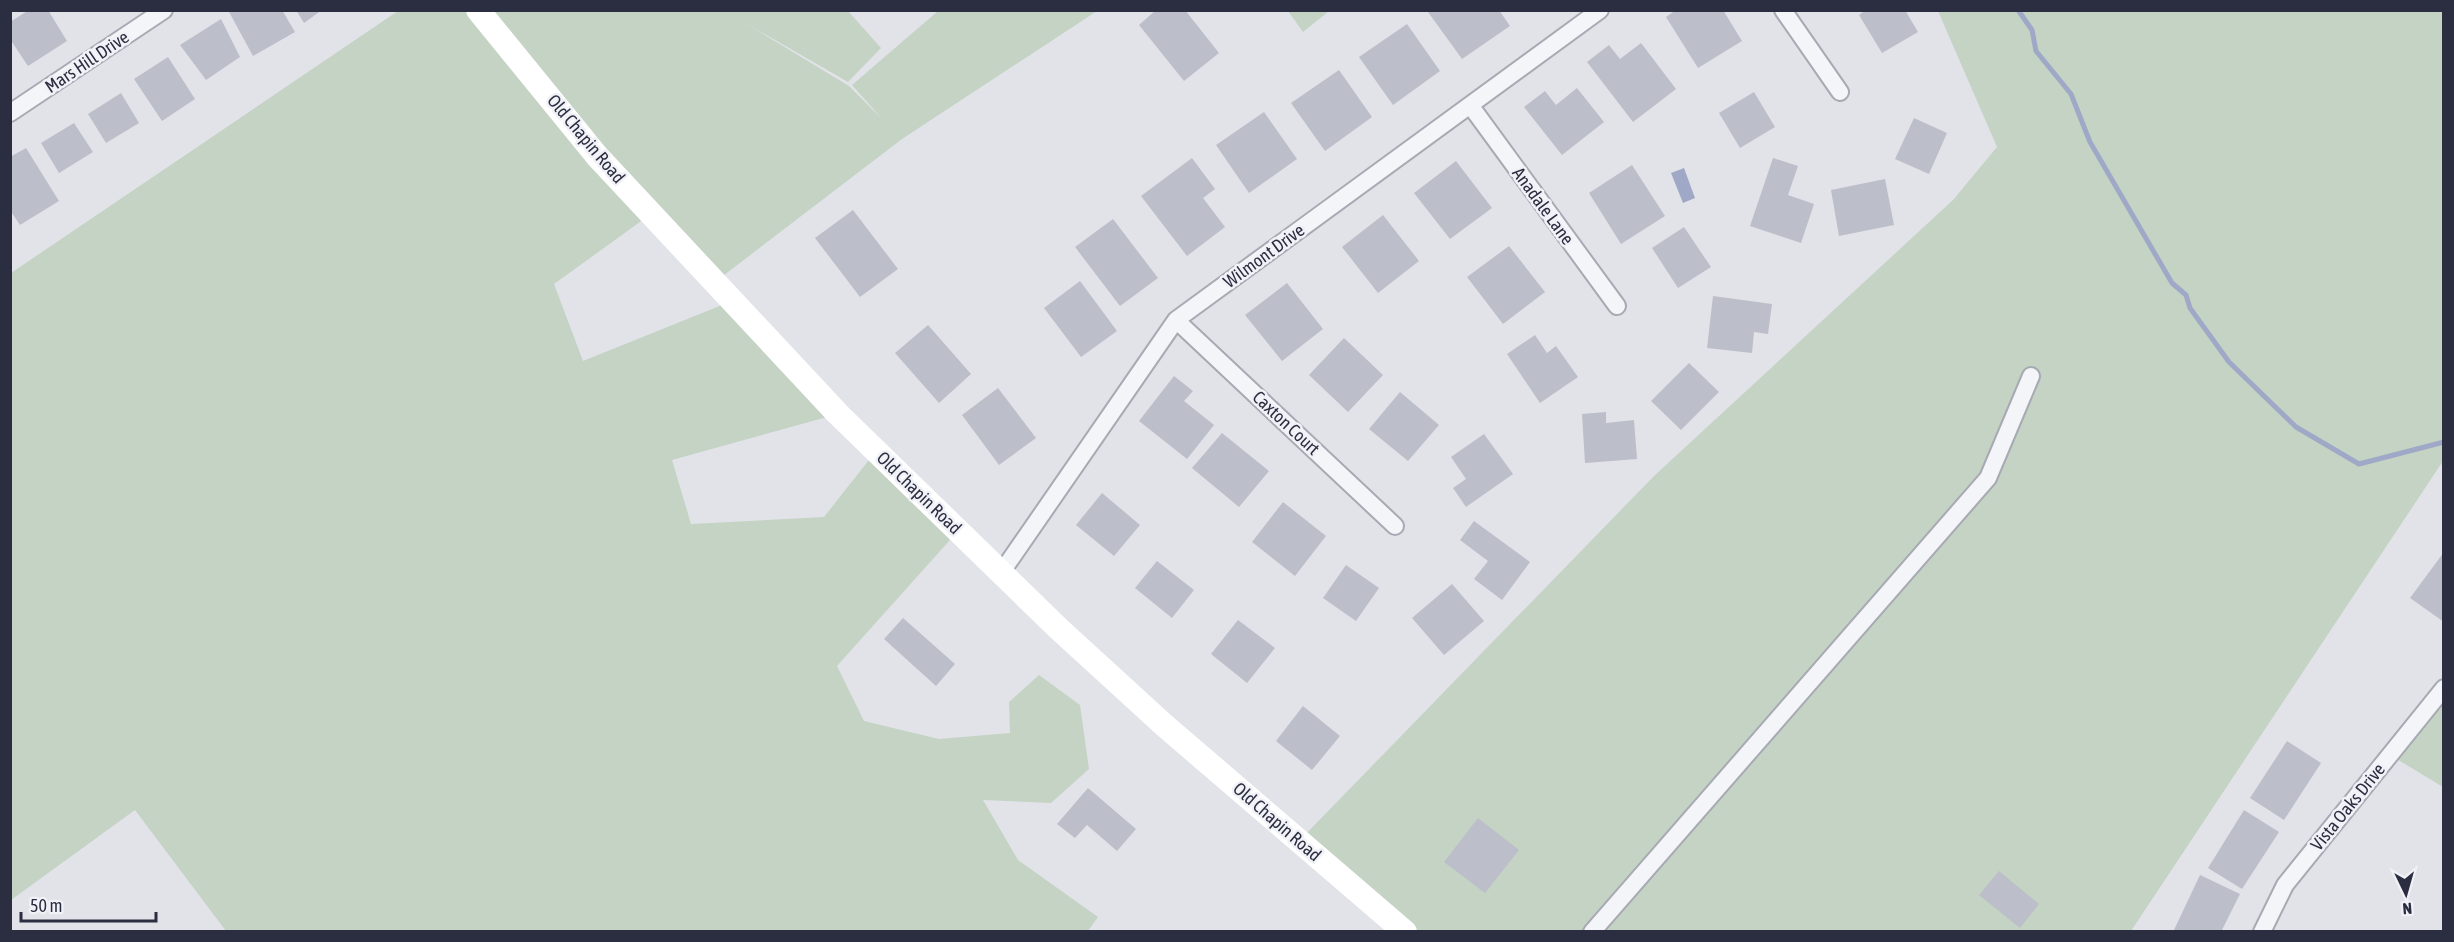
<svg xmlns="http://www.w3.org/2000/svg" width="2454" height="942" font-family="'Asap Condensed',sans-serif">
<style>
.green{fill:#c4d3c3}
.water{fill:#9fa9c7}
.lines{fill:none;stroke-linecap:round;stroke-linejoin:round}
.stream{stroke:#9fa9c7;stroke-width:5}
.building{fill:#bcbec9}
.street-casing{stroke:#a7a9b3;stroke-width:20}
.street{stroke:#f4f5f8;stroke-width:16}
.secondary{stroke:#fff;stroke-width:24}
.labels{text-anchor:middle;stroke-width:5;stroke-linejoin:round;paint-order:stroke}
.street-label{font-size:18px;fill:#2b2e40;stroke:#f1f2f7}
</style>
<rect width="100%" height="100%" fill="#e2e3e9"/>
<!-- green -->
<path class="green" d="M398 11H848L881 48 848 82 742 21 849 86 883 120 852 85 938 11H1097L902 139 715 282 651 214 554 284 583 361 732 301 838 414 672 460 691 524 824 517 876 451 958 531 837 666 864 721 939 739 1010 733 1009 702 1039 675 1080 705 1089 769 1051 803 983 800 1018 860 1098 917 1088 931H226L135 810 11 900V273Z
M1288 11H1329L1303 32Z
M1938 11H2443V461L2131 931H1405L1299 841 1654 476 1953 200 1997 147Z
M2443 688V787L2390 755Z"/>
<!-- water -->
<path class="water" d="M1684 168 1695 198 1683 203 1671 173Z"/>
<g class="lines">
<!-- stream -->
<path class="stream" d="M2018 10 2032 30 2036 51 2071 94 2090 142 2172 283 2186 295 2190 308 2229 362 2296 427 2359 464 2444 442"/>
</g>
<!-- building -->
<path class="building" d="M29 10H48L67 41 28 66 10 39V22Z
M228 10H282L295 32 253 56Z
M296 10H322L304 23Z
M1156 10H1185L1219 53 1184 81 1139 25Z
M1430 10H1499L1510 26 1462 59 1428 12Z
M1676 10H1723L1742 41 1698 68 1666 17Z
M1866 10H1905L1918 32 1882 53 1859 15Z
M221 19 240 57 206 80 180 45Z
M1407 24 1440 71 1393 105 1359 57Z
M1641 43 1676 89 1633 122 1587 62 1609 45 1620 59Z
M168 57 195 99 162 121 134 79Z
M1339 70 1372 117 1325 151 1291 103Z
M1577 88 1604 122 1562 155 1524 107 1545 91 1556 105Z
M1754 92 1775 127 1740 148 1719 113Z
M121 93 139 123 106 143 88 114Z
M1264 112 1297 159 1249 193 1216 145Z
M1914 118 1947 133 1929 174 1895 159Z
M74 123 93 152 59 173 41 143Z
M26 148 59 201 20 225 10 210V157Z
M1192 158 1215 189 1203 198 1225 227 1187 256 1141 196Z
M1773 158 1798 166 1788 195 1814 204 1801 243 1750 226Z
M1456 161 1492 208 1450 239 1414 193Z
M1632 165 1665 216 1621 244 1589 193Z
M1885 179 1894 225 1839 236 1831 190Z
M853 210 898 269 860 297 815 238Z
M1383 215 1419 261 1378 293 1342 247Z
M1113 219 1158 278 1120 306 1075 247Z
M1684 227 1711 267 1678 288 1652 248Z
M1509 246 1545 292 1503 324 1467 277Z
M1080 281 1117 331 1081 357 1044 308Z
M1287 283 1323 329 1282 361 1245 315Z
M1713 296 1772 304 1768 334 1754 332 1752 353 1707 348Z
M928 325 971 374 939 403 895 353Z
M1535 335 1547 353 1556 346 1578 377 1540 403 1507 354Z
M1344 338 1383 375 1348 412 1309 375Z
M1689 363 1719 392 1681 430 1651 401Z
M1174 376 1193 391 1184 401 1214 425 1187 459 1139 421Z
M998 388 1036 438 999 465 962 415Z
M1400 392 1439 425 1408 461 1369 429Z
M1606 412V423L1634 420 1637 459 1585 463 1582 414Z
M1222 433 1269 471 1239 507 1192 468Z
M1484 434 1513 474 1466 507 1453 488 1466 479 1451 457Z
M1102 493 1140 525 1114 556 1076 525Z
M1283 502 1326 536 1295 576 1252 542Z
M1474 521 1530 562 1502 600 1474 579 1488 561 1460 540Z
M2444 552V622L2410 598Z
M1157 561 1194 590 1172 618 1135 588Z
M1346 565 1379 588 1356 621 1323 598Z
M1452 584 1484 621 1444 655 1412 618Z
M903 618 955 664 936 686 884 639Z
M1238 620 1275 648 1247 683 1211 654Z
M1303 706 1340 736 1312 770 1276 741Z
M2287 741 2321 763 2284 820 2250 798Z
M1088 788 1136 829 1117 851 1087 825 1075 838 1057 824Z
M2244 810 2279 832 2242 889 2208 868Z
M1478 818 1519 850 1485 893 1444 862Z
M1999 871 2039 904 2020 928 1979 895Z
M2200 875 2240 894 2221 932H2173Z"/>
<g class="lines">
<!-- street casing -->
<g class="street-casing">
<path id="street" d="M1783 10 1840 92
M1470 105 1617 306
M10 113 164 10
M1176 320 1395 526
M1001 573 1176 320 1600 10
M1592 932 1988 478 2031 376
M2262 932 2285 885 2444 688"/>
</g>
<!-- street -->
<use href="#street" class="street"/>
<!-- secondary -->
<path class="secondary" d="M478 10 597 156 838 414 1059 629 1164 725 1405 932"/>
</g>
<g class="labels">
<!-- street labels -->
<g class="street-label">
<text transform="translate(87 62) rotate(-34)" y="6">Mars Hill Drive</text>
<text transform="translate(586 139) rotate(50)" y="6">Old Chapin Road</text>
<text transform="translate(1543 206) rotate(54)" y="6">Anadale Lane</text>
<text transform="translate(1264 256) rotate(-36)" y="6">Wilmont Drive</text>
<text transform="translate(1286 423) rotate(43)" y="6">Caxton Court</text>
<text transform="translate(919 493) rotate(44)" y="6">Old Chapin Road</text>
<text transform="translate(2348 807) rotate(-51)" y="6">Vista Oaks Drive</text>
<text transform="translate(1277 822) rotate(41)" y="6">Old Chapin Road</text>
</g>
</g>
<!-- border -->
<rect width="2454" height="942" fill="none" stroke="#2b2e40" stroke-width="24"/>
<!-- north arrow -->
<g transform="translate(2406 894) rotate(175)" stroke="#f1f2f7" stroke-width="4.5" paint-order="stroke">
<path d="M0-4.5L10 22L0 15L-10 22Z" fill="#2b2e40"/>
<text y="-9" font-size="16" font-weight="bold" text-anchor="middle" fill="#2b2e40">N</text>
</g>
<!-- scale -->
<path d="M21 912v9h135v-9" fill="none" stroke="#2b2e40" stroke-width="3"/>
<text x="30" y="912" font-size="18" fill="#2b2e40" stroke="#f1f2f7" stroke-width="4.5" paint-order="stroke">50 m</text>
</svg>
